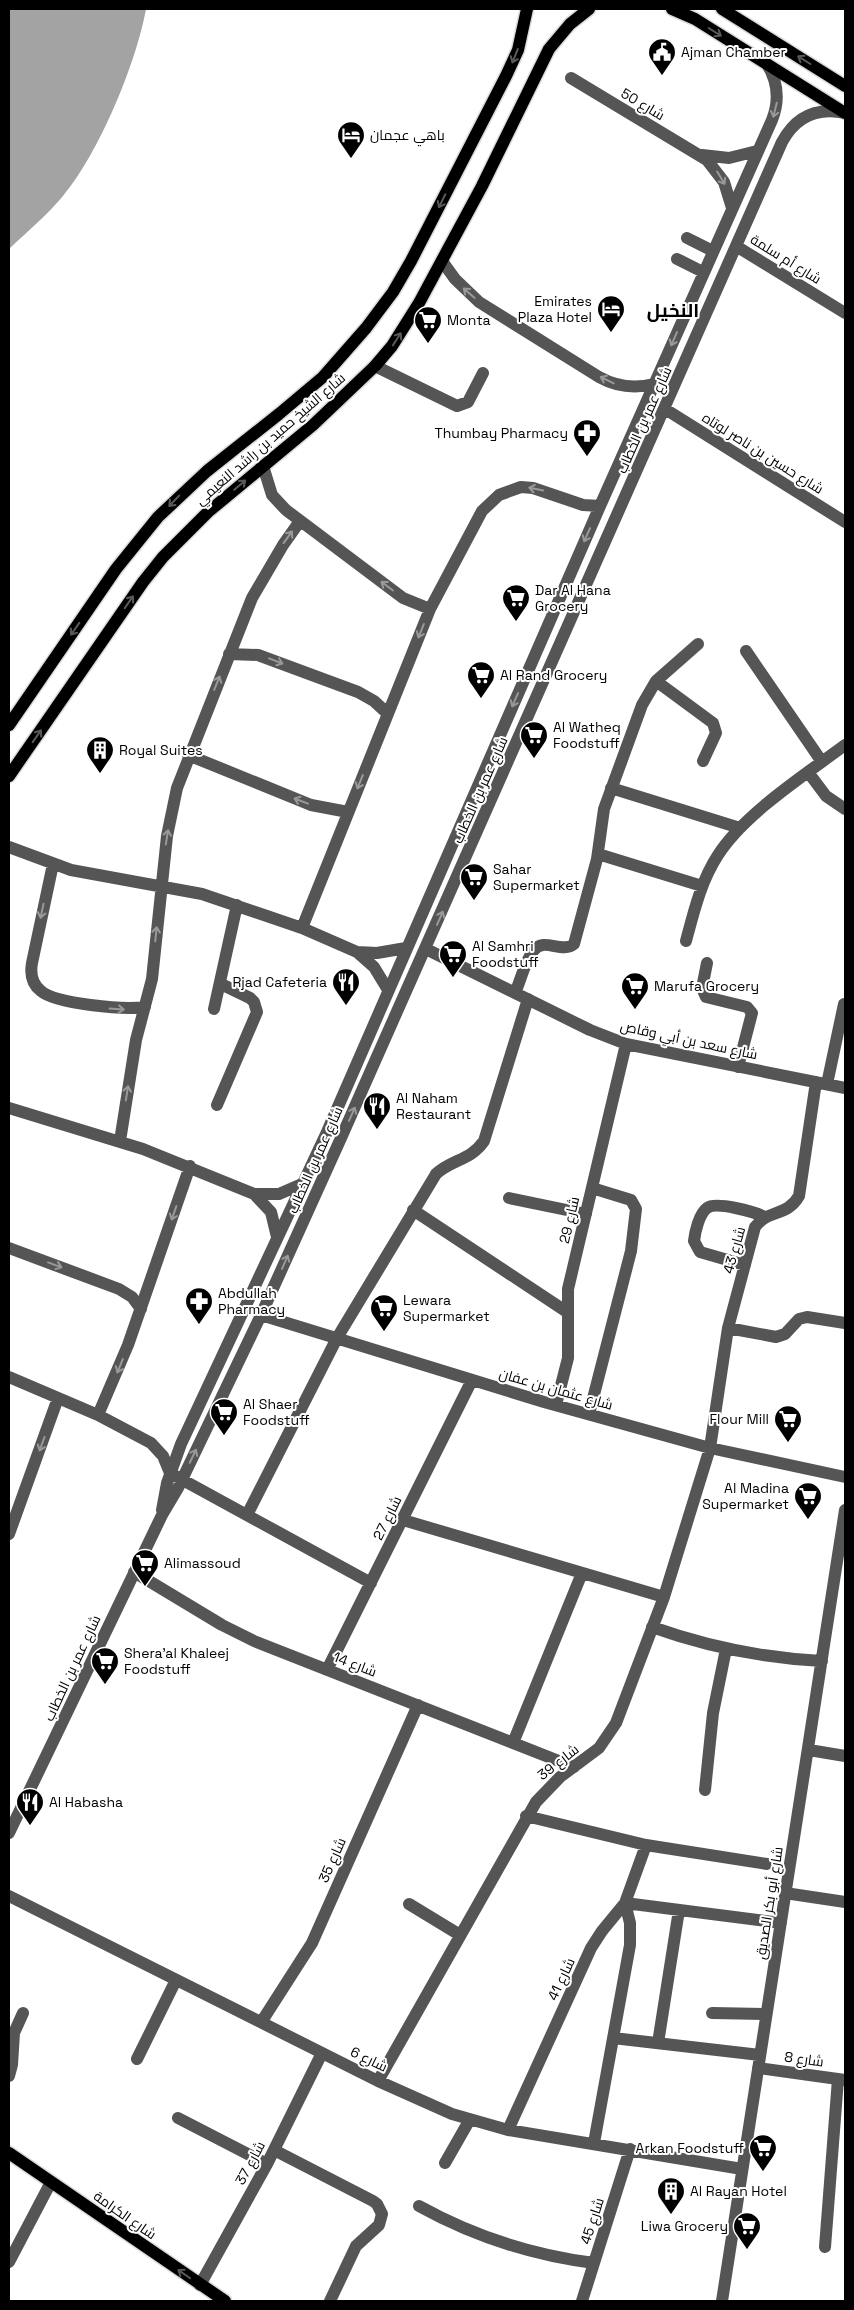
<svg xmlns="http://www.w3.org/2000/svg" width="854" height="2310" font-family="'Space Grotesk',Cairo,sans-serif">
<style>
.water{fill:#a3a3a3}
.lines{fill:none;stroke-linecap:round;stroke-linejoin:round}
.major-casing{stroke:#dbdbdb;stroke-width:15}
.minor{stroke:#555;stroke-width:12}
.major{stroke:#000;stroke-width:12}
.oneway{stroke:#595959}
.oneway2{stroke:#999}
.labels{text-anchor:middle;stroke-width:4;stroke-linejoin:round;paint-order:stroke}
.poi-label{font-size:14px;fill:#000;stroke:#fff;text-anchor:start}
.street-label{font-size:14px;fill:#000;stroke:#fff}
.district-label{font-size:19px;font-weight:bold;fill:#000;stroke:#fff}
</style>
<rect width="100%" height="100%" fill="#fff"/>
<!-- water -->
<path class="water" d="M9 9H146C136 64 99 153 63 196 47 215 27 232 9 249Z"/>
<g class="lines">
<!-- major casing -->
<g class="major-casing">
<path id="major" d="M672 9 695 19 845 113
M722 9 845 86
M9 725 116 569 158 517 207 471 279 414 323 377 366 328 393 292 411 261 506 76 518 50 527 9
M9 776 143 582 163 557 208 512 313 425 375 366 392 346 419 303 482 186 549 49 570 24 589 9
M9 2153 225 2301"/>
</g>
<!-- minor -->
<path class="minor" d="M571 78 707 160 724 182 732 208
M702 155 729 158 757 151
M687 238 713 251
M736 246 845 313
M677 259 703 272
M442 261 455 279 479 302 599 377C617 387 634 389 654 384
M375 366 457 406 468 402 483 373
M665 409 845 522
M263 466 272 495 286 510 403 598 430 609
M746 651 822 762
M229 654 258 655 358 692 374 701 388 714
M656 681 713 723 716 733 703 761
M188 755 311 805 348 812
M808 772 826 796 845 809
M611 788 740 828
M9 847 71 870 202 894 302 928 357 952 374 967 388 990
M598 854 702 886
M53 864 32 963C30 974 32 984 41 991 56 1004 124 1010 145 1007
M302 928 430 609 482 511 499 495 521 487 533 488 583 505 600 506
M686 941C694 911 701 881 718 855 744 814 806 774 845 745
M426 949 590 1030 626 1044 845 1088
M357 952 377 953 406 948
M707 963 702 988 706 997 747 1007 752 1013 738 1067
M515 993C521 980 525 960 534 950 544 937 562 954 574 944L597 859 604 809 642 705 656 681 698 644
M214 1009 237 905
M827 1084 844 1004
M217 1105 257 1012 254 1002 250 998 221 984
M9 1108 143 1149 254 1194 271 1212 277 1237
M120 1141 136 1040 152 979 167 836 177 788 252 598 283 545 300 521
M254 1194H279L302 1184
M509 1198 586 1214
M413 1210 567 1312
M9 1248 119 1289 132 1297 141 1309
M745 1265 700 1252 694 1241C695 1232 699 1214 707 1208 716 1201 755 1212 765 1217
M261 1315 544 1402 710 1448 845 1477
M728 1328 776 1337 785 1334 799 1319 807 1317 845 1323
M9 1377 98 1415 151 1443 163 1456 170 1473 371 1583
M556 1405 568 1358V1289L626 1044
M589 1414 631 1251 636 1209 631 1200 592 1188
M98 1415 128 1345 190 1166
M162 1510 167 1483 181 1444 327 1132 600 506 772 120C780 100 778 82 767 64
M247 1515 337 1338 436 1174C452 1159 470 1161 484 1141L528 999
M403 1520 664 1597
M9 1534 58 1398
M134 1572 222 1625 254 1641 574 1767
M652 1627C708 1647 763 1658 822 1661
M327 1670 472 1380
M513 1743 582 1573
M809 1750 845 1756
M705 1790 713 1713 726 1649
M526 1816 646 1845 767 1864
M9 1833 162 1515 178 1488 261 1315 341 1138 782 142C796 116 817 107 845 113
M785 1893 845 1902
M9 1896 378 2081 452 2114 508 2130 742 2169
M409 1904 460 1935
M712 2013 766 2014
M262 2021 312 1943 418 1705
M613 2038 760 2055
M658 2043 679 1910
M137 2059 176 1980
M758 2068 845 2080
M9 2076 12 2065 14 2033 23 2013
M378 2081 536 1802 560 1777 599 1748 616 1723 664 1597 710 1448 728 1328 755 1227C768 1209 787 1217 799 1196L816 1082
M178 2118 267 2164
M508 2130 591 1948 602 1931 625 1903 646 1845
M594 2143 630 1945V1923L625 1903 781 1923
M274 2150 373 2201 377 2204 382 2214 379 2225 356 2246 330 2301
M445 2163 469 2121
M419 2206C475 2237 531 2255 594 2263
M825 2247 838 2079
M9 2262 51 2182
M200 2285 267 2164 322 2053
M582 2301 630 2149
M722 2301 845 1510"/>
<!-- major -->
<use href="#major" class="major"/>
</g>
<!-- one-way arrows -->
<defs><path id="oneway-shaft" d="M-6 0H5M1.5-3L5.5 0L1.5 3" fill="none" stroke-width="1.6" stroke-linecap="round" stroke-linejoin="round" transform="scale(1.25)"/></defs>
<g class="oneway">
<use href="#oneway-shaft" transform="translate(715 32) rotate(32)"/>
<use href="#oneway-shaft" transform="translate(515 56) rotate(112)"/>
<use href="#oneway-shaft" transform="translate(804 60) rotate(-148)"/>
<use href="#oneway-shaft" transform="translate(442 201) rotate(116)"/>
<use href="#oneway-shaft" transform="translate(397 339) rotate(-57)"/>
<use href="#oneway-shaft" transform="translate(240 485) rotate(-40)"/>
<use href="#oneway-shaft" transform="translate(174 501) rotate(134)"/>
<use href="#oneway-shaft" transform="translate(129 602) rotate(-55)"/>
<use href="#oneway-shaft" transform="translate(75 629) rotate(125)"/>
<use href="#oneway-shaft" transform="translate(37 736) rotate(-55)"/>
<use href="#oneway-shaft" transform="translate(184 2274) rotate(-145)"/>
</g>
<g class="oneway2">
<use href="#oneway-shaft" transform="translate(775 110) rotate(104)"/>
<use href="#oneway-shaft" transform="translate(721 178) rotate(59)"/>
<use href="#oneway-shaft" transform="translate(469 293) rotate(-139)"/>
<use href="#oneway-shaft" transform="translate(674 339) rotate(114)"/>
<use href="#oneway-shaft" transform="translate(607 380) rotate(-154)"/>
<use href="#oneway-shaft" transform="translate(536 489) rotate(-168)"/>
<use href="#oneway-shaft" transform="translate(587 535) rotate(114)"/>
<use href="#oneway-shaft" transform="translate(288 537) rotate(-54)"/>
<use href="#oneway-shaft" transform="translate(387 586) rotate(-143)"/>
<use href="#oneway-shaft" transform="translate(421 631) rotate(112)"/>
<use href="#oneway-shaft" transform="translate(276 661) rotate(21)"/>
<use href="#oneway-shaft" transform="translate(217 683) rotate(-68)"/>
<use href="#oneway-shaft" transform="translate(515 700) rotate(114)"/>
<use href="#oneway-shaft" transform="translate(360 782) rotate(112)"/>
<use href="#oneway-shaft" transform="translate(301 801) rotate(-159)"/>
<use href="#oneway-shaft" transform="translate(167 837) rotate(-81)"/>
<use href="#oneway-shaft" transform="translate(42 911) rotate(102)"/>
<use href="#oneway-shaft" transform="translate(440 918) rotate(-66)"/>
<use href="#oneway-shaft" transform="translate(156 934) rotate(-84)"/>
<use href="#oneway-shaft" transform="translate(117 1009) rotate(4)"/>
<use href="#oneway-shaft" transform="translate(127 1093) rotate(-81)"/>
<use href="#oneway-shaft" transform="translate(352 1114) rotate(-66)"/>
<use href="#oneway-shaft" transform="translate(174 1213) rotate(109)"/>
<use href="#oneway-shaft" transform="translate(285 1262) rotate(-66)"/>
<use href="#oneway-shaft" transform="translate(55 1265) rotate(20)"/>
<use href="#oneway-shaft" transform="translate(120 1366) rotate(112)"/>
<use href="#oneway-shaft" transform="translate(42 1444) rotate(110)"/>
<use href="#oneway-shaft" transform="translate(193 1456) rotate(-64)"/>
</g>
<!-- icons -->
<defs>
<g id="civic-pin" transform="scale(1.4375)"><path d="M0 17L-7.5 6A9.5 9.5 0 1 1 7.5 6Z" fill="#000" stroke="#fff"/><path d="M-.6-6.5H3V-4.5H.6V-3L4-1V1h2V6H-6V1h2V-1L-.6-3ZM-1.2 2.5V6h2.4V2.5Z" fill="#fff"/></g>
<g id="hotel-pin" transform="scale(1.4375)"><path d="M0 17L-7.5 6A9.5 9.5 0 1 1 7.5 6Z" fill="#000" stroke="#fff"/><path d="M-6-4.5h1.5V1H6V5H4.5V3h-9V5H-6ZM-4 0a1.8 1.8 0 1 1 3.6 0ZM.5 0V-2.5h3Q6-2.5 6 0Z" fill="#fff"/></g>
<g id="supermarket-pin" transform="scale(1.4375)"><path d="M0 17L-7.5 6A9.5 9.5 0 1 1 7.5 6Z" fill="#000" stroke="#fff"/><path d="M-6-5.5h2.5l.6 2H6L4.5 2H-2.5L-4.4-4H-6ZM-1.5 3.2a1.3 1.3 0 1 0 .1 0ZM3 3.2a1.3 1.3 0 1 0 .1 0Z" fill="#fff"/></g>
<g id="pharmacy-pin" transform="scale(1.4375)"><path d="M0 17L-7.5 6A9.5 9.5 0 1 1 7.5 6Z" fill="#000" stroke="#fff"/><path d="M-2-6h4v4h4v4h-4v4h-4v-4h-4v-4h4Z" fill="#fff"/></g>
<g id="building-pin" transform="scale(1.4375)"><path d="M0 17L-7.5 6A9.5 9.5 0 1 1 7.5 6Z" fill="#000" stroke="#fff"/><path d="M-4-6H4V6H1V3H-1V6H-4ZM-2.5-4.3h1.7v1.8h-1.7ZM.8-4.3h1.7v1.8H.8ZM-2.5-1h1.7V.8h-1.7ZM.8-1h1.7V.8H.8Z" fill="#fff"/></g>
<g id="restaurant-pin" transform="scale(1.4375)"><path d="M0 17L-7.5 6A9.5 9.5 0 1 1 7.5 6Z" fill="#000" stroke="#fff"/><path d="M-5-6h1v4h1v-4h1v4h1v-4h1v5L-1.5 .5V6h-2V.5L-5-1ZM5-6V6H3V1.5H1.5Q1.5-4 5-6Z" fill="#fff"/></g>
</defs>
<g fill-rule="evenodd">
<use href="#civic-pin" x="662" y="52"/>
<use href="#hotel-pin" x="351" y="135"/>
<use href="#hotel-pin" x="611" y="309"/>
<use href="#supermarket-pin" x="428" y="320"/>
<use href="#pharmacy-pin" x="587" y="433"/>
<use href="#supermarket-pin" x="516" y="598"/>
<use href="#supermarket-pin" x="481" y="675"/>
<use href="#supermarket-pin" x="534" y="735"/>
<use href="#building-pin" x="100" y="750"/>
<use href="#supermarket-pin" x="474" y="877"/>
<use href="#supermarket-pin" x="453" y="954"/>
<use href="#restaurant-pin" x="346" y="982"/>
<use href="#supermarket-pin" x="635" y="986"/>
<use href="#restaurant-pin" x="377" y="1106"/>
<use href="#pharmacy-pin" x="199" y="1301"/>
<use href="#supermarket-pin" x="384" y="1308"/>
<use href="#supermarket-pin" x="224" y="1412"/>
<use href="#supermarket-pin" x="788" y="1419"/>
<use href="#supermarket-pin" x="808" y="1496"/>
<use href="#supermarket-pin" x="145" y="1563"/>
<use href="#supermarket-pin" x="105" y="1661"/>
<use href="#restaurant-pin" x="30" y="1802"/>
<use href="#supermarket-pin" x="763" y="2148"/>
<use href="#building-pin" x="671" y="2191"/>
<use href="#supermarket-pin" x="747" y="2226"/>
</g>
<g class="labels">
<!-- poi labels -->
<g class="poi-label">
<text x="681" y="57">Ajman Chamber</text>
<text x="370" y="140">باهي عجمان</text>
<text x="592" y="306" text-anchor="end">Emirates<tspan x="592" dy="16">Plaza Hotel</tspan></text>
<text x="447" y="325">Monta</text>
<text x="568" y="438" text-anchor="end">Thumbay Pharmacy</text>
<text x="535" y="595">Dar Al Hana<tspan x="535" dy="16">Grocery</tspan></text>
<text x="500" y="680">Al Rand Grocery</text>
<text x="553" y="732">Al Watheq<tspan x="553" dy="16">Foodstuff</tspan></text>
<text x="119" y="755">Royal Suites</text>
<text x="493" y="874">Sahar<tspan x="493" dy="16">Supermarket</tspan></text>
<text x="472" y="951">Al Samhri<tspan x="472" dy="16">Foodstuff</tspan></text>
<text x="327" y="987" text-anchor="end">Rjad Cafeteria</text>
<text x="654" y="991">Marufa Grocery</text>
<text x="396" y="1103">Al Naham<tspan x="396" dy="16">Restaurant</tspan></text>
<text x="218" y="1298">Abdullah<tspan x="218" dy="16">Pharmacy</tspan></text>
<text x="403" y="1305">Lewara<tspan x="403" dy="16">Supermarket</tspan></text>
<text x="243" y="1409">Al Shaer<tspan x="243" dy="16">Foodstuff</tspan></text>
<text x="769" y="1424" text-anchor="end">Flour Mill</text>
<text x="789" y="1493" text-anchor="end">Al Madina<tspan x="789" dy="16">Supermarket</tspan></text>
<text x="164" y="1568">Alimassoud</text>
<text x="124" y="1658">Shera'al Khaleej<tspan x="124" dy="16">Foodstuff</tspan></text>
<text x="49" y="1807">Al Habasha</text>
<text x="744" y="2153" text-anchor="end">Arkan Foodstuff</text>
<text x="690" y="2196">Al Rayan Hotel</text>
<text x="728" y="2231" text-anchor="end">Liwa Grocery</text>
</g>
<!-- street labels -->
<g class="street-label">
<text transform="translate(643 104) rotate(31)" y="5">شارع 50</text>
<text transform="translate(786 259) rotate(32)" y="5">شارع أم سلمة</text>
<text transform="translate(644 420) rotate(-66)" y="5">شارع عمر بن الخطاب</text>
<text transform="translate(270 439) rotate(-41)" y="5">شارع الشيخ حميد بن راشد النعيمي</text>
<text transform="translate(763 453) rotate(32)" y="5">شارع حسين بن ناصر لوتاه</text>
<text transform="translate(480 790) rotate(-66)" y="5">شارع عمر بن الخطاب</text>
<text transform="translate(689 1040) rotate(12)" y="5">شارع سعد بن أبي وقاص</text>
<text transform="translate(315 1160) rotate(-66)" y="5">شارع عمر بن الخطاب</text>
<text transform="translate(569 1220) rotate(-77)" y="5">شارع 29</text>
<text transform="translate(734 1250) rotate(-74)" y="5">شارع 43</text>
<text transform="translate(556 1389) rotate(16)" y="5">شارع عثمان بن عفان</text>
<text transform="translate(387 1518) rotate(-64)" y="5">شارع 27</text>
<text transform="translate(355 1664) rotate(21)" y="5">شارع 14</text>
<text transform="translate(72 1668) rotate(-65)" y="5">شارع عمر بن الخطاب</text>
<text transform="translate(558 1762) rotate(-38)" y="5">شارع 39</text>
<text transform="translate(332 1860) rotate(-66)" y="5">شارع 35</text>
<text transform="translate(769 1903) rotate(-81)" y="5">شارع أبو بكر الصديق</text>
<text transform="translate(561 1979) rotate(-65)" y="5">شارع 41</text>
<text transform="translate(369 2059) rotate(26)" y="5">شارع 6</text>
<text transform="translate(804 2059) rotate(8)" y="5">شارع 8</text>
<text transform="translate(250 2163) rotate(-62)" y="5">شارع 37</text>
<text transform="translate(125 2215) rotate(35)" y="5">شارع الكرامة</text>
<text transform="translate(592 2221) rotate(-72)" y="5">شارع 45</text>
</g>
<!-- district labels -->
<g class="district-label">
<text x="673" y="317">النخيل</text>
</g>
</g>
<!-- border -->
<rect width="854" height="2310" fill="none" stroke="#000000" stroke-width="20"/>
</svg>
